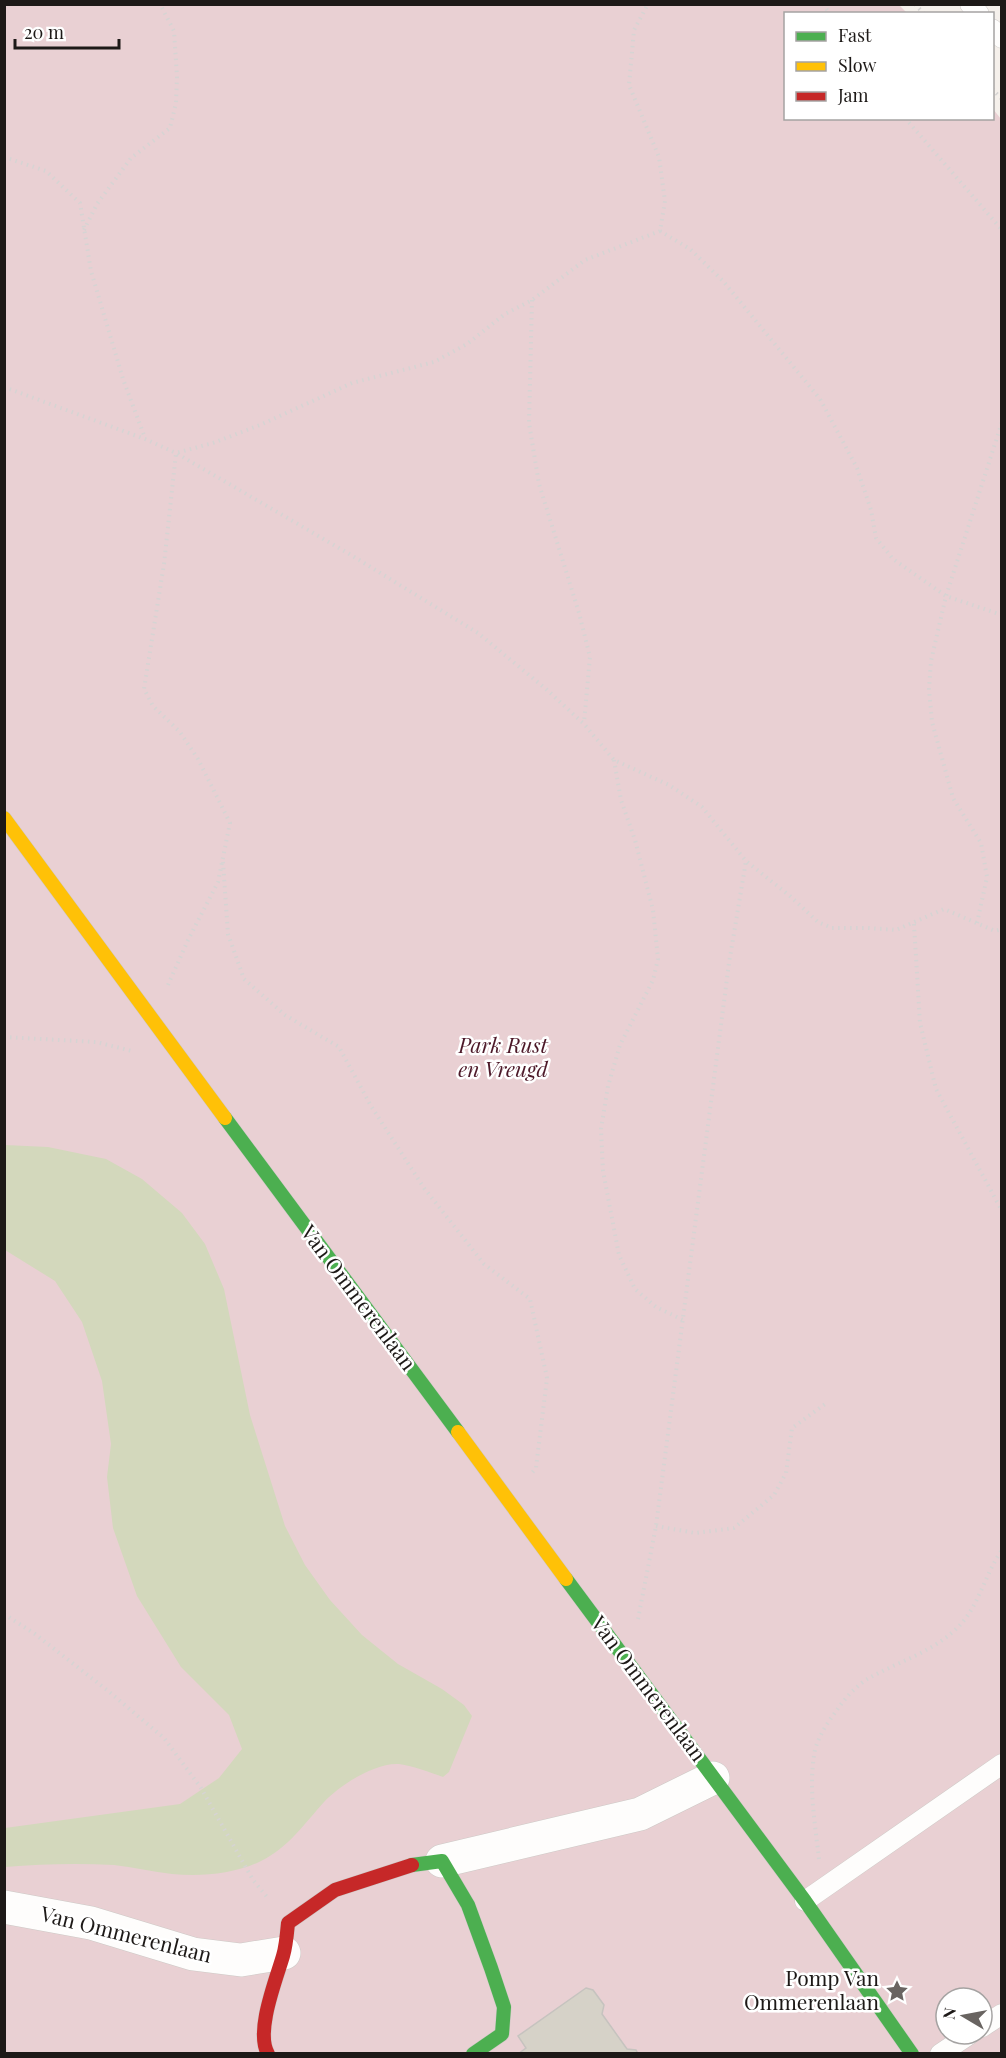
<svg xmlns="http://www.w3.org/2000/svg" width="1006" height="2058" font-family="'Playfair Display',serif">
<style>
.green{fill:#e9d0d3;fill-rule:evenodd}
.water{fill:#d3d8bc}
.building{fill:#d6d2c8;stroke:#c6c3bf;stroke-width:1.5}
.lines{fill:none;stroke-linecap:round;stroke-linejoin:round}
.lane-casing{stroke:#cdc9c6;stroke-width:21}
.street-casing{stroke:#cdc9c6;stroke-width:34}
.fast-casing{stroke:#cdc9c6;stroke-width:15}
.slow-casing{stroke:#cdc9c6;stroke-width:15}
.jam-casing{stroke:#cdc9c6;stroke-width:15}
.path{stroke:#d6d4d3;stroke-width:4;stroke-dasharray:1.5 4.5;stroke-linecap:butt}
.lane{stroke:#fefdfc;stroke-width:20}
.street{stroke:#fefdfc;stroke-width:33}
.fast{stroke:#4caf50;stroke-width:14}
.slow{stroke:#ffc107;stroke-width:14}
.jam{stroke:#c62828;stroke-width:14}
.labels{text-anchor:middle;stroke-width:5;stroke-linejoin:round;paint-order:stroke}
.park-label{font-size:21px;font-style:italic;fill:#4d1929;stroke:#fff}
.street-label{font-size:21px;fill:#1d1917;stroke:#fff}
.poi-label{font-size:21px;fill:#1d1917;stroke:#fff;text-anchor:end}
</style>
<rect width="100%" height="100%" fill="#f5f0eb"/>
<!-- green -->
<path class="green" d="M5 5H899L907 13 786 14V118H992L993 109 1001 119V2053L5 2054ZM946 1998H982V2034H946Z"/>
<!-- water -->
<path class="water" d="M5 1145 48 1147 106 1159 142 1179 182 1213 205 1244 224 1289 250 1415 285 1526 305 1565 330 1600 362 1635 398 1664 442 1689 464 1705 472 1716 449 1772 443 1777C429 1772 414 1766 399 1764 376 1762 340 1785 324 1802 305 1823 288 1848 261 1861 235 1874 201 1877 172 1874 153 1872 133 1867 114 1865 77 1863 41 1864 5 1867V1828L180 1804 219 1778 242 1749 229 1715 181 1667 137 1596 113 1528 107 1477 111 1444 102 1381 82 1322 55 1281 5 1250Z"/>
<!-- building -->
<path class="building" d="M586 1988 593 1990 604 2005 602 2014 627 2049 636 2050 638 2054H518L526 2048 518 2036Z"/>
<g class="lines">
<!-- lane casing -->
<g class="lane-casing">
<path id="lane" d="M970 4 979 14
M992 29 1002 38
M805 1901 1002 1764
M982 2027 1002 2014
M940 2054 970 2034"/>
</g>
<!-- street casing -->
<g class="street-casing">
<path id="street" d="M442 1861 640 1814 713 1778
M4 1907 91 1923 193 1954 241 1960 284 1953"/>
</g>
<!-- fast casing -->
<g class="fast-casing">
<path id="fast" d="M225 1118 458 1432
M566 1579 805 1901 912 2054
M412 1865 442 1861 468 1905 491 1968 504 2007 502 2034 473 2054"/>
</g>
<!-- slow casing -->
<g class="slow-casing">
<path id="slow" d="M4 818 225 1118
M458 1432 566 1579"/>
</g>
<!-- jam casing -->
<g class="jam-casing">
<path id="jam" d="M268 2054C255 2032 276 1980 283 1956 286 1946 287 1934 288 1923L335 1890 412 1865"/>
</g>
<!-- path -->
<path class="path" d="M823 4 830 14
M915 4 924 14
M992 89 1002 99
M905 118 1002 230
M4 157 46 171 80 203 91 271 123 379 145 438
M84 230 97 204 131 158 170 128 176 103 177 77 174 31 160 4
M660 231 690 249 723 281 820 399 857 468 871 510 876 538 893 559 946 596 1002 615
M532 300 529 423 539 484 579 613 590 657 584 723
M4 387 145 439 176 453 351 555 478 633 546 689 584 724 614 760 669 785 702 807 746 861 790 896 818 922 832 928H868L896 930 944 909 995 931 1002 929
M614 760 621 800 635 840 653 910 658 959 653 980 620 1045 608 1086 601 1129 603 1171 619 1255 635 1289 656 1307 683 1320
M223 862 228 934 244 979 285 1015 339 1047 371 1106 424 1188 484 1264 530 1299 547 1378 536 1468 531 1474
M977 923 987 877 981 843 953 798 932 722 929 689 931 661 946 596 1002 422
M914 924 920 1023 936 1089 1002 1211
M168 985 188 940 218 882 230 823 198 759 180 732 153 706 144 689 164 564 176 453 213 443 260 425 352 383 434 362 467 344 505 314 532 300 585 260 660 231 665 201 659 157 629 85 634 30 648 4
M4 1037 96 1042 132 1051
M656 1526 695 1533 734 1528 774 1495 786 1473 792 1428 828 1402
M4 1614 35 1634 107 1690 164 1738 201 1788 253 1880 267 1897
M638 1619 656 1526 729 963 746 861
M819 1859C815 1823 808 1785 815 1750 819 1735 828 1722 837 1710 845 1698 857 1685 869 1678 898 1662 932 1652 956 1629 979 1608 984 1575 1002 1550"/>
<!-- lane -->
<use href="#lane" class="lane"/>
<!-- street -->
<use href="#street" class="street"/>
<!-- fast -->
<use href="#fast" class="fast"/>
<!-- slow -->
<use href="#slow" class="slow"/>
<!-- jam -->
<use href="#jam" class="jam"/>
</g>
<!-- icons -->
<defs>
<g id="sight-bare" transform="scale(1.8)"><path d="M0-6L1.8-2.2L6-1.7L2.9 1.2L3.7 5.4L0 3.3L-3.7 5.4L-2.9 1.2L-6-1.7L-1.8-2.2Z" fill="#696461" stroke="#fff" stroke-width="2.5" paint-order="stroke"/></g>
</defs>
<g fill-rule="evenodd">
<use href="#sight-bare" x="897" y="1991"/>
</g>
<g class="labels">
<!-- park labels -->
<g class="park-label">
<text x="503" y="1053">Park Rust<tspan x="503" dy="24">en Vreugd</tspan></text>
</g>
<!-- street labels -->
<g class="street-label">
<text transform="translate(358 1298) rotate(53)" y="7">Van Ommerenlaan</text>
<text transform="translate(648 1689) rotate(53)" y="7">Van Ommerenlaan</text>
<text transform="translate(126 1935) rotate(14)" y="7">Van Ommerenlaan</text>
</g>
<!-- poi labels -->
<g class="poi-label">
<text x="879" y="1986">Pomp Van<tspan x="879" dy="24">Ommerenlaan</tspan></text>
</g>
</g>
<!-- border -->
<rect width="1006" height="2058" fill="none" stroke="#1d1917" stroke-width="12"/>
<!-- legend -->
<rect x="784" y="12" width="210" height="108" fill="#ffffff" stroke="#a5a3a2" stroke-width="1.5"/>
<rect x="796" y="32" width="30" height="9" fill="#4caf50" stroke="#a5a3a2" stroke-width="1.5"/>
<text x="838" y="42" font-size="18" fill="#1d1917">Fast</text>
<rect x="796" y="62" width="30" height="9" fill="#ffc107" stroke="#a5a3a2" stroke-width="1.5"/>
<text x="838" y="72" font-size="18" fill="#1d1917">Slow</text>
<rect x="796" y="92" width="30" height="9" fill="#c62828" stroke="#a5a3a2" stroke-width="1.5"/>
<text x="838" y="102" font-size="18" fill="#1d1917">Jam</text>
<!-- north arrow -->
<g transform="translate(964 2016) rotate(280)"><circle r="28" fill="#ffffff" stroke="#a5a3a2" stroke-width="1.5"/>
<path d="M0-4.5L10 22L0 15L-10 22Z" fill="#696461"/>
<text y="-9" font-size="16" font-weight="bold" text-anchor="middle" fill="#1d1917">N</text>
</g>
<!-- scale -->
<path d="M15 39v9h104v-9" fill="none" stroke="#1d1917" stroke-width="3"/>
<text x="24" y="39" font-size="18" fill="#1d1917" stroke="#ffffff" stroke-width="4.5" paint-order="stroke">20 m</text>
</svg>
